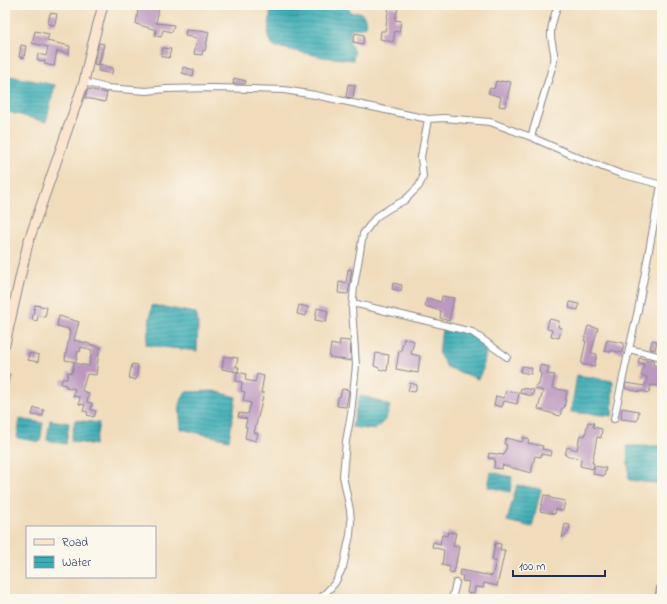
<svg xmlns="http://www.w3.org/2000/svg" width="667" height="604" font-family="'Indie Flower',sans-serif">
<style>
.water{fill:url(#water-rules);stroke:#2b6e8a}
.building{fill:#bc97c0}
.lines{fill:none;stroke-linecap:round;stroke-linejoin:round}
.street-casing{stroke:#86868c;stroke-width:8}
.secondary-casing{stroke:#86868c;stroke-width:11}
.street{stroke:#fff;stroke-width:6}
.secondary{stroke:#fce5cf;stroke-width:9}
</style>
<defs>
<pattern id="water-rules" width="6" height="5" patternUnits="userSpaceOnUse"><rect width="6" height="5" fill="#3badb5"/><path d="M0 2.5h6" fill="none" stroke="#318d96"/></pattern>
</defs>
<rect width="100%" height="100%" fill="#fbf7ec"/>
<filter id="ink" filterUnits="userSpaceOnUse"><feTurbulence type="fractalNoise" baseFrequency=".025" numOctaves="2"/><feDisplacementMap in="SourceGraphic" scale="8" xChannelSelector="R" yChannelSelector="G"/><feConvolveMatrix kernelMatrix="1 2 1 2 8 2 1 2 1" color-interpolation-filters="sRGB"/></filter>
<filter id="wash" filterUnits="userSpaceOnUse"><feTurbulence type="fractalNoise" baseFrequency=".012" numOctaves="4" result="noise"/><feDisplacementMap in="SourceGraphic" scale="16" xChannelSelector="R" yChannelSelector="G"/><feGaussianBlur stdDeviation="0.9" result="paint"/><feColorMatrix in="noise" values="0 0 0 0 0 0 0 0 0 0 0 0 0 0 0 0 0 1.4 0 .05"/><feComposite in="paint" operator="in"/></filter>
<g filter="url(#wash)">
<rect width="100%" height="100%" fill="#f0dcbb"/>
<!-- water -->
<path class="water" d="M273 5H345L352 13 360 12 365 18 366 26 361 28H350V43L354 53 353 60 323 57 273 46 268 36 271 6Z
M5 75 55 85 46 122 5 111Z
M152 305 196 313 198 322 197 351 146 345Z
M442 328 461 329 487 346 483 369 478 379 447 367 439 354Z
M577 375 613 381 612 416 571 412Z
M214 391 236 397 229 440 181 429 179 404 186 392Z
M359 396 370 398 390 406 386 419 375 430 352 427Z
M20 419 43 423 40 442 17 438Z
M50 420 69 423 66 444 47 440Z
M75 420 99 423 95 445 71 441Z
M627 446H662V484L629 480Z
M491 472 512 477 510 492 488 487Z
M517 485 541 489 532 527 507 521Z"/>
<g id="blocks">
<!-- building -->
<path class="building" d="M138 5 159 8 156 23 174 25 172 32 163 30 161 37 155 36 156 30 136 24 138 10H137Z
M389 6 398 8 395 20 401 21 399 32 395 31 393 42 380 39 381 31H385Z
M50 13 57 14 55 25 48 24Z
M186 30 209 32 205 51 203 50 202 55 194 54 197 38 185 36Z
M35 31 49 34 47 41 70 46 69 54 57 51 54 66 44 64 45 61 37 60 38 54 46 56 48 47 32 43Z
M355 33 364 35 363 44 353 42Z
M99 43 104 44 99 65 94 64Z
M21 45 26 46 24 58 19 57Z
M163 48 171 49 169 58 161 56Z
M99 64 113 68 112 74 98 71Z
M183 67 194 70 193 76 182 73Z
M234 78 246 81 245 84H233Z
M496 81 501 82V81L506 82V81L511 82 505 107 499 106 501 97 488 93 490 88 494 89Z
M348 84 355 85 353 98 346 97Z
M88 89 107 93 105 102 85 98Z
M348 269 352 270 348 294 338 293 339 282 346 283Z
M393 283 402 285 401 291 392 289Z
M442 296 454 298 449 321 440 318 441 311 425 306 427 298 441 302Z
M570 302 579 304 578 310 569 308Z
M35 305 47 307 45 317 38 316 37 321 32 320Z
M299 305 308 307 306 316 297 314Z
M317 308 328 311 326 322 315 320Z
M59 316 79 322 74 340 101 347 99 352 96 375 87 374 82 391 89 393 87 402 92 403 91 410 96 411 94 417 87 415 88 412 83 411 85 405 79 404 80 397 73 396 75 389 66 387V385L61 384 62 379H67L68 372 72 373 74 363 89 366 92 350 81 347 80 352 78 351 76 362 65 360 70 331H68L69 329 57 326Z
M549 319 559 321 558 327 562 328 559 338 551 336 552 330 547 329Z
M588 326 598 328 591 353 597 354 594 367 581 364 586 341H584Z
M404 338 414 341 411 354 420 356 418 373 396 369 399 351H401Z
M340 340 350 341 351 361 329 357 331 344 339 346Z
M607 340 624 343 622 353 611 350V352L604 351Z
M652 340 657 341 655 350 650 349Z
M29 353 39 355 38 362 28 360Z
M376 353 389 355 387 371 379 369V368L374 366Z
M224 356 238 358 236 367H239L238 372 222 369Z
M639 358 645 359V358L647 362 648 359 654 360 653 365 662 367V387L651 385 649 393 642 391V392L630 390 625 388 626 383 645 386 647 377 641 376 644 364 638 363Z
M132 364 138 365 136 380 129 378Z
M540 365 549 367 547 374 555 375 552 388 567 391 564 408H562L560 416 538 409 543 391 535 389 536 385H539L541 373 539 372Z
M522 366 532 368 531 374 520 372Z
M237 372 246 374 245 380 255 382 257 374 264 376 261 393H264L254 433H258L256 441 245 438 247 427H245L247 419 238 417 239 413 248 414 251 403 243 401 245 392 241 391 242 382 236 381Z
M5 373 10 374 7 389H5Z
M410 383 417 385 415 392 408 391Z
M521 388 534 390 532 396 520 393Z
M342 389 349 390 346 407 337 406 338 397H340Z
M506 390 519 393 517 404 504 401 502 407 494 405 496 396 504 398Z
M34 408 44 410 43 416 32 415Z
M622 408 639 411 637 421 621 419Z
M588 422 594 423 593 427 602 429 601 438 597 437 595 448 592 463H594L593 469 580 466 581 459 565 455 567 447 577 450 580 435 585 436Z
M523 437 529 439 528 443 543 446 542 449 552 451 551 456 541 454V457L535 456 531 473 502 465V469L494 468 495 459 488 458 489 453 504 455 507 445 504 444 506 438 522 442Z
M595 466 606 468 604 476 593 474Z
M544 495 550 496V498L565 501 563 511 556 509 555 514 540 511Z
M565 524 570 525 569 531 562 538Z
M448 532 456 533 453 546 459 547 454 573 449 572 450 567 442 565 444 550 432 547 433 542 440 544 442 535 447 536Z
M495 543 501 544 500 550H505L497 586 484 583 483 588 475 587 474 594 467 593 469 582 462 581 463 576 459 575 460 570 492 576 496 561H492Z
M657 586 662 587V599L655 597Z"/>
</g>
</g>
<g filter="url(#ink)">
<use href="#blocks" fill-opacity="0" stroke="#86868c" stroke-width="1"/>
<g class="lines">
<!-- street casing -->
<g class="street-casing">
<path id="street" d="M84 82 107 88 146 91 166 89 213 88 284 90 315 95 428 119
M531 137 554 61C556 51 550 43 551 33 551 24 555 14 558 5
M661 185 638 310 629 349 662 357
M353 303 472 332 507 357
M614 419 629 349
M320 599 335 583 343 567 350 535 351 522 350 510 343 476 346 441 351 414 356 365 352 309 354 287 363 234 376 217 390 208 405 200 419 186 423 177 421 157 428 119 444 118 490 122 531 137 579 158 621 174 662 185
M452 599 456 583"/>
</g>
<!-- secondary casing -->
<g class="secondary-casing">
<path id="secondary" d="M5 344 28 243 84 82 90 54 103 5"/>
</g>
<!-- street -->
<use href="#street" class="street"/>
<!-- secondary -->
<use href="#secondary" class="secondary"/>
</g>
</g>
<!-- margin -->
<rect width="667" height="604" fill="none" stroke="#fbf7ec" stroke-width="20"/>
<!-- legend -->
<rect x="26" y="526" width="130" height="52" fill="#fbf7ec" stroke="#a1a7b3"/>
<rect x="34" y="539" width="20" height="6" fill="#fce5cf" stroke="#a1a7b3"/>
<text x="62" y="546" font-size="12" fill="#1b2f5e">Road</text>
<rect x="34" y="556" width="20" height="12" fill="url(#water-rules)" stroke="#a1a7b3"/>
<text x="62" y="566" font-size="12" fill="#1b2f5e">Water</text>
<!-- scale -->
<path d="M513 570v6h92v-6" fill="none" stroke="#1b2f5e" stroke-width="2"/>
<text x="519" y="570" font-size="12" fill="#1b2f5e" stroke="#fbf7ec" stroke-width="3" paint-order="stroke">100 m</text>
</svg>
